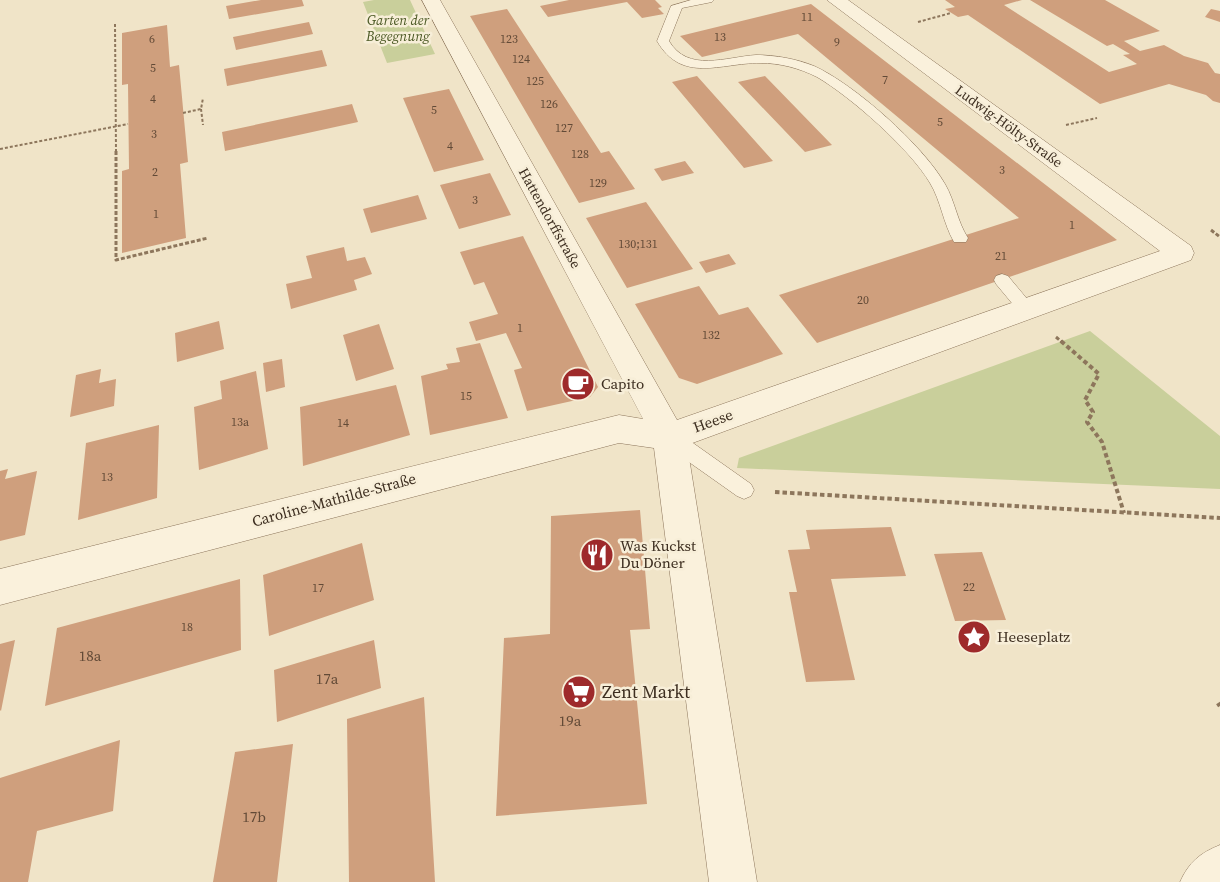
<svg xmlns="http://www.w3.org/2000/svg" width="1220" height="882" font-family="'Source Serif 4',serif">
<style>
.green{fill:#c9cf9b}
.building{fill:#cf9f7d}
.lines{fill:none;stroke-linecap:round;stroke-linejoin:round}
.service-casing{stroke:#8d765c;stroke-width:1}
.minor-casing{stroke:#8d765c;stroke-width:1}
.tertiary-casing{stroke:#8d765c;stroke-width:1}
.path-far3{stroke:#8d765c;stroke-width:2;stroke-dasharray:3 2;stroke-linecap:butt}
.path-far2{stroke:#8d765c;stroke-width:3;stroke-dasharray:4 2;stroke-linecap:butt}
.path-far1{stroke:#8d765c;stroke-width:4;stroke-dasharray:4.5 3;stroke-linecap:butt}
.path{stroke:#8d765c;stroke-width:4.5;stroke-dasharray:6 4;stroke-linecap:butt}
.service{fill:#faf1dc;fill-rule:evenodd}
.minor{fill:#faf1dc;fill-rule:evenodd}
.tertiary{fill:#faf1dc;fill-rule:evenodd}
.labels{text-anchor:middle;stroke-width:5;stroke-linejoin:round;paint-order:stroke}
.number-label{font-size:12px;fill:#624a37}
.far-park-label{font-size:14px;font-style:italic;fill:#4d5a26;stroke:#f7eed8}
.far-street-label{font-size:14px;fill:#3d2e20;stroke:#f7eed8}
.poi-label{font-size:15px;fill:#3d2e20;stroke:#f7eed8;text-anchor:start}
.street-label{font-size:15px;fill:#3d2e20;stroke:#f7eed8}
.near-number-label{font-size:15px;fill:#624a37}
.near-poi-label{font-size:18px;fill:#3d2e20;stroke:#f7eed8;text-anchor:start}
</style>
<rect width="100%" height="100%" fill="#f0e4c8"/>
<!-- green -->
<path class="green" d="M374 0H410L435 54 387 63 363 2Z
M1090 331 1220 436V489L737 468 739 458Z"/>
<!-- building -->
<path class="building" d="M261 0H302L304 6 229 19 226 6Z
M569 0H655L662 7 658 8 664 14 642 18 627 2 548 17 540 6Z
M945 0H1022L1004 5 1109 72 1137 64 1123 55 1130 54 1113 44 1107 46 1030 0H1105L1160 31 1124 41 1140 51 1164 45 1184 56 1208 63 1215 73 1220 74V103L1213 101 1206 95 1169 84 1100 104 968 15 958 17 945 9 955 7Z
M811 4 1117 240 817 343 779 295 1019 218 798 34 702 57 680 36Z
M507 9 601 153 609 151 635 189 579 203 470 16Z
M1211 9 1220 11V22L1205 17Z
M309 22 313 34 236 50 233 37Z
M167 25 170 67 179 65 188 162 180 164 186 238 122 253V171L129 169 128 84 122 85V33Z
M322 50 327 66 227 86 224 69Z
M697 76 773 161 744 168 672 82Z
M765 76 832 145 805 152 738 82Z
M449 89 484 160 434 172 403 98Z
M352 104 358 122 225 151 222 132Z
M685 161 694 173 662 181 654 169Z
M490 173 511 215 459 229 440 185Z
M418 195 427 219 371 233 363 209Z
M646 202 693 269 627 288 586 218Z
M523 236 598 387 590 397 527 411 514 370 522 368 506 333 476 341 469 322 498 314 484 282 474 285 460 252Z
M344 247 347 261 365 257 372 274 354 280 357 290 291 309 286 284 312 278 306 256Z
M729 254 736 264 706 273 699 262Z
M699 286 719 315 748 307 783 354 697 384 679 378 635 304Z
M219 321 224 349 177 362 175 333Z
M379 324 394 369 356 381 343 335Z
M480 343 508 418 430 435 421 376 448 369 446 364 460 362 456 348Z
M282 359 285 387 266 392 263 363Z
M101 369 99 383 116 379 114 406 70 417 76 375Z
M256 371 268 449 199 470 194 407 222 399 220 381Z
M396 385 410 435 303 466 300 407Z
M159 425 157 498 78 520 86 443Z
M8 469 5 479 37 471 25 535 0 541V471Z
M640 510 650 629 630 630 647 804 496 816 504 638 550 634 551 516Z
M891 527 906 576 831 579 855 680 806 682 789 592H797L788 550 810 549 806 530Z
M362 543 374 600 269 636 263 575Z
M982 552 1006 620 955 621 934 554Z
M240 579 241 650 45 706 57 628Z
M15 640 1 711 0 710V644Z
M374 640 381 688 277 722 274 670Z
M424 697 435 882H349L347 719Z
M120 740 113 811 37 831 28 882H0V778Z
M293 744 277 882H213L235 752Z"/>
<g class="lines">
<!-- service casing -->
<g class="service-casing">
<path id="service" d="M691 0H714L712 2 682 8 669 41C688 73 726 57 756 55 775 55 797 59 814 66 854 84 923 145 945 184 955 201 957 221 968 238L966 242H954C943 223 941 201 930 183 910 149 851 97 817 77 799 68 780 63 760 63 720 63 682 84 657 41L671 6Z
M1002 274 1008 276 1033 306 1036 310 1033 314 1027 316 1021 314 996 284 994 280 996 276Z
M669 429 676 431 751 484 754 490 751 496 744 499 737 496 662 443 659 437 662 431Z"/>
</g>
<!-- minor casing -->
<g class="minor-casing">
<path id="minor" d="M422 0H440L677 420 1160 251 827 0H848L1191 246 1194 253 1191 260 687 445 757 882H709L654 448 619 443 0 605V569L619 415 643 419Z"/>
</g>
<!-- tertiary casing -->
<g class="tertiary-casing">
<path id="tertiary" d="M1220 845V882H1180C1189 862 1200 853 1220 845Z"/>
</g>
<!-- path-far3 -->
<path class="path-far3" d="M918 22 951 13
M115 24 116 152
M201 109 203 125
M183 113 201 109 203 98
M1066 125 1097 118
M0 149 128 124"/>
<!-- path-far2 -->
<path class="path-far2" d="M116 151V260L208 238
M1211 230 1220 237
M1056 337 1063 343"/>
<!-- path-far1 -->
<path class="path-far1" d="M1061 341 1099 374 1085 400 1093 412 1087 422 1102 442 1124 513
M775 492 1220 518"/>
<!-- path -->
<path class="path" d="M1218 703 1220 706"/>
<!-- service -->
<use href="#service" class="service"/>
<!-- minor -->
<use href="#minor" class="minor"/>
<!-- tertiary -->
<use href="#tertiary" class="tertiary"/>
</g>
<!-- icons -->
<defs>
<g id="cafe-disc" transform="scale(1.725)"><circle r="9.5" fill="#9e2a2b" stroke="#f7eed8"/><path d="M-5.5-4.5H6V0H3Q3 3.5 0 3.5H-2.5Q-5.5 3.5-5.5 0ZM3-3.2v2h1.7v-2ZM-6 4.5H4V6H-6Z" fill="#fff"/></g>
<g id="restaurant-disc" transform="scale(1.725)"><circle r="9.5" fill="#9e2a2b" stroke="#f7eed8"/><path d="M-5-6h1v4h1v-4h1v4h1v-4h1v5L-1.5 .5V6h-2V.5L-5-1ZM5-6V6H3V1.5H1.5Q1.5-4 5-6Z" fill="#fff"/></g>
<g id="sight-disc" transform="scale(1.725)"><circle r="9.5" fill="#9e2a2b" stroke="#f7eed8"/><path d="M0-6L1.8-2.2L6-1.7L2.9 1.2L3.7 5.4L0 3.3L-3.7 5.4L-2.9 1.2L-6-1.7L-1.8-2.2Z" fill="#fff"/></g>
<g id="supermarket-disc" transform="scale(1.725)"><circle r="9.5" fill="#9e2a2b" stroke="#f7eed8"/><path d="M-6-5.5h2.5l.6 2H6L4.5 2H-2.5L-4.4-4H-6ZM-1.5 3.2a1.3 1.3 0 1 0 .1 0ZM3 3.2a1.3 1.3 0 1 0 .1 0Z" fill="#fff"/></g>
</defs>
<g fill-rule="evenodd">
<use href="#cafe-disc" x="578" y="384"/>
<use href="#restaurant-disc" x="597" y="555"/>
<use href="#sight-disc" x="974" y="637"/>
<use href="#supermarket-disc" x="579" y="692"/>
</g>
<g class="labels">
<!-- number labels -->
<g class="number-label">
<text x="807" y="21">11</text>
<text x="720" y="41">13</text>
<text x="152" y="43">6</text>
<text x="509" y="43">123</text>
<text x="837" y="46">9</text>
<text x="521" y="63">124</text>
<text x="153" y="72">5</text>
<text x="885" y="84">7</text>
<text x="535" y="85">125</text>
<text x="153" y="103">4</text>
<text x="549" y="108">126</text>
<text x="434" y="114">5</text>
<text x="940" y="126">5</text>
<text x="564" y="132">127</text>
<text x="154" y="138">3</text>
<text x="450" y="150">4</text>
<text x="580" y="158">128</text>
<text x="1002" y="174">3</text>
<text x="155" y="176">2</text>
<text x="598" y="187">129</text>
<text x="475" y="204">3</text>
<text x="156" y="218">1</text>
<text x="1072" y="229">1</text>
<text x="638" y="248">130;131</text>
<text x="1001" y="260">21</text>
<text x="863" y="304">20</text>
<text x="520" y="332">1</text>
<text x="711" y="339">132</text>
<text x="466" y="400">15</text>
<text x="240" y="426">13a</text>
<text x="343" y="427">14</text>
<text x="107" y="481">13</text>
<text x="969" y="591">22</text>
<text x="318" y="592">17</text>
<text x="187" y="631">18</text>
</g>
<!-- far-park labels -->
<g class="far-park-label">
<text x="398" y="25">Garten der<tspan x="398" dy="16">Begegnung</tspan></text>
</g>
<!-- far-street labels -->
<g class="far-street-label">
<text transform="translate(1009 126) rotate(36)" y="5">Ludwig-Hölty-Straße</text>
<text transform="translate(550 218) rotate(61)" y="5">Hattendorffstraße</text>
</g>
<!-- poi labels -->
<g class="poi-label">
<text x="601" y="389">Capito</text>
<text x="620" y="551">Was Kuckst<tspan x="620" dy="17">Du Döner</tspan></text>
<text x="997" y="642">Heeseplatz</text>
</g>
<!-- street labels -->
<g class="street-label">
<text transform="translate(713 421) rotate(-20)" y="5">Heese</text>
<text transform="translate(334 500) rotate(-15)" y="5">Caroline-Mathilde-Straße</text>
</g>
<!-- near-number labels -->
<g class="near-number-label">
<text x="90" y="661">18a</text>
<text x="327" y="684">17a</text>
<text x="570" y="726">19a</text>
<text x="254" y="822">17b</text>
</g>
<!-- near-poi labels -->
<g class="near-poi-label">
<text x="602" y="698">Zent Markt</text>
</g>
</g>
</svg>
